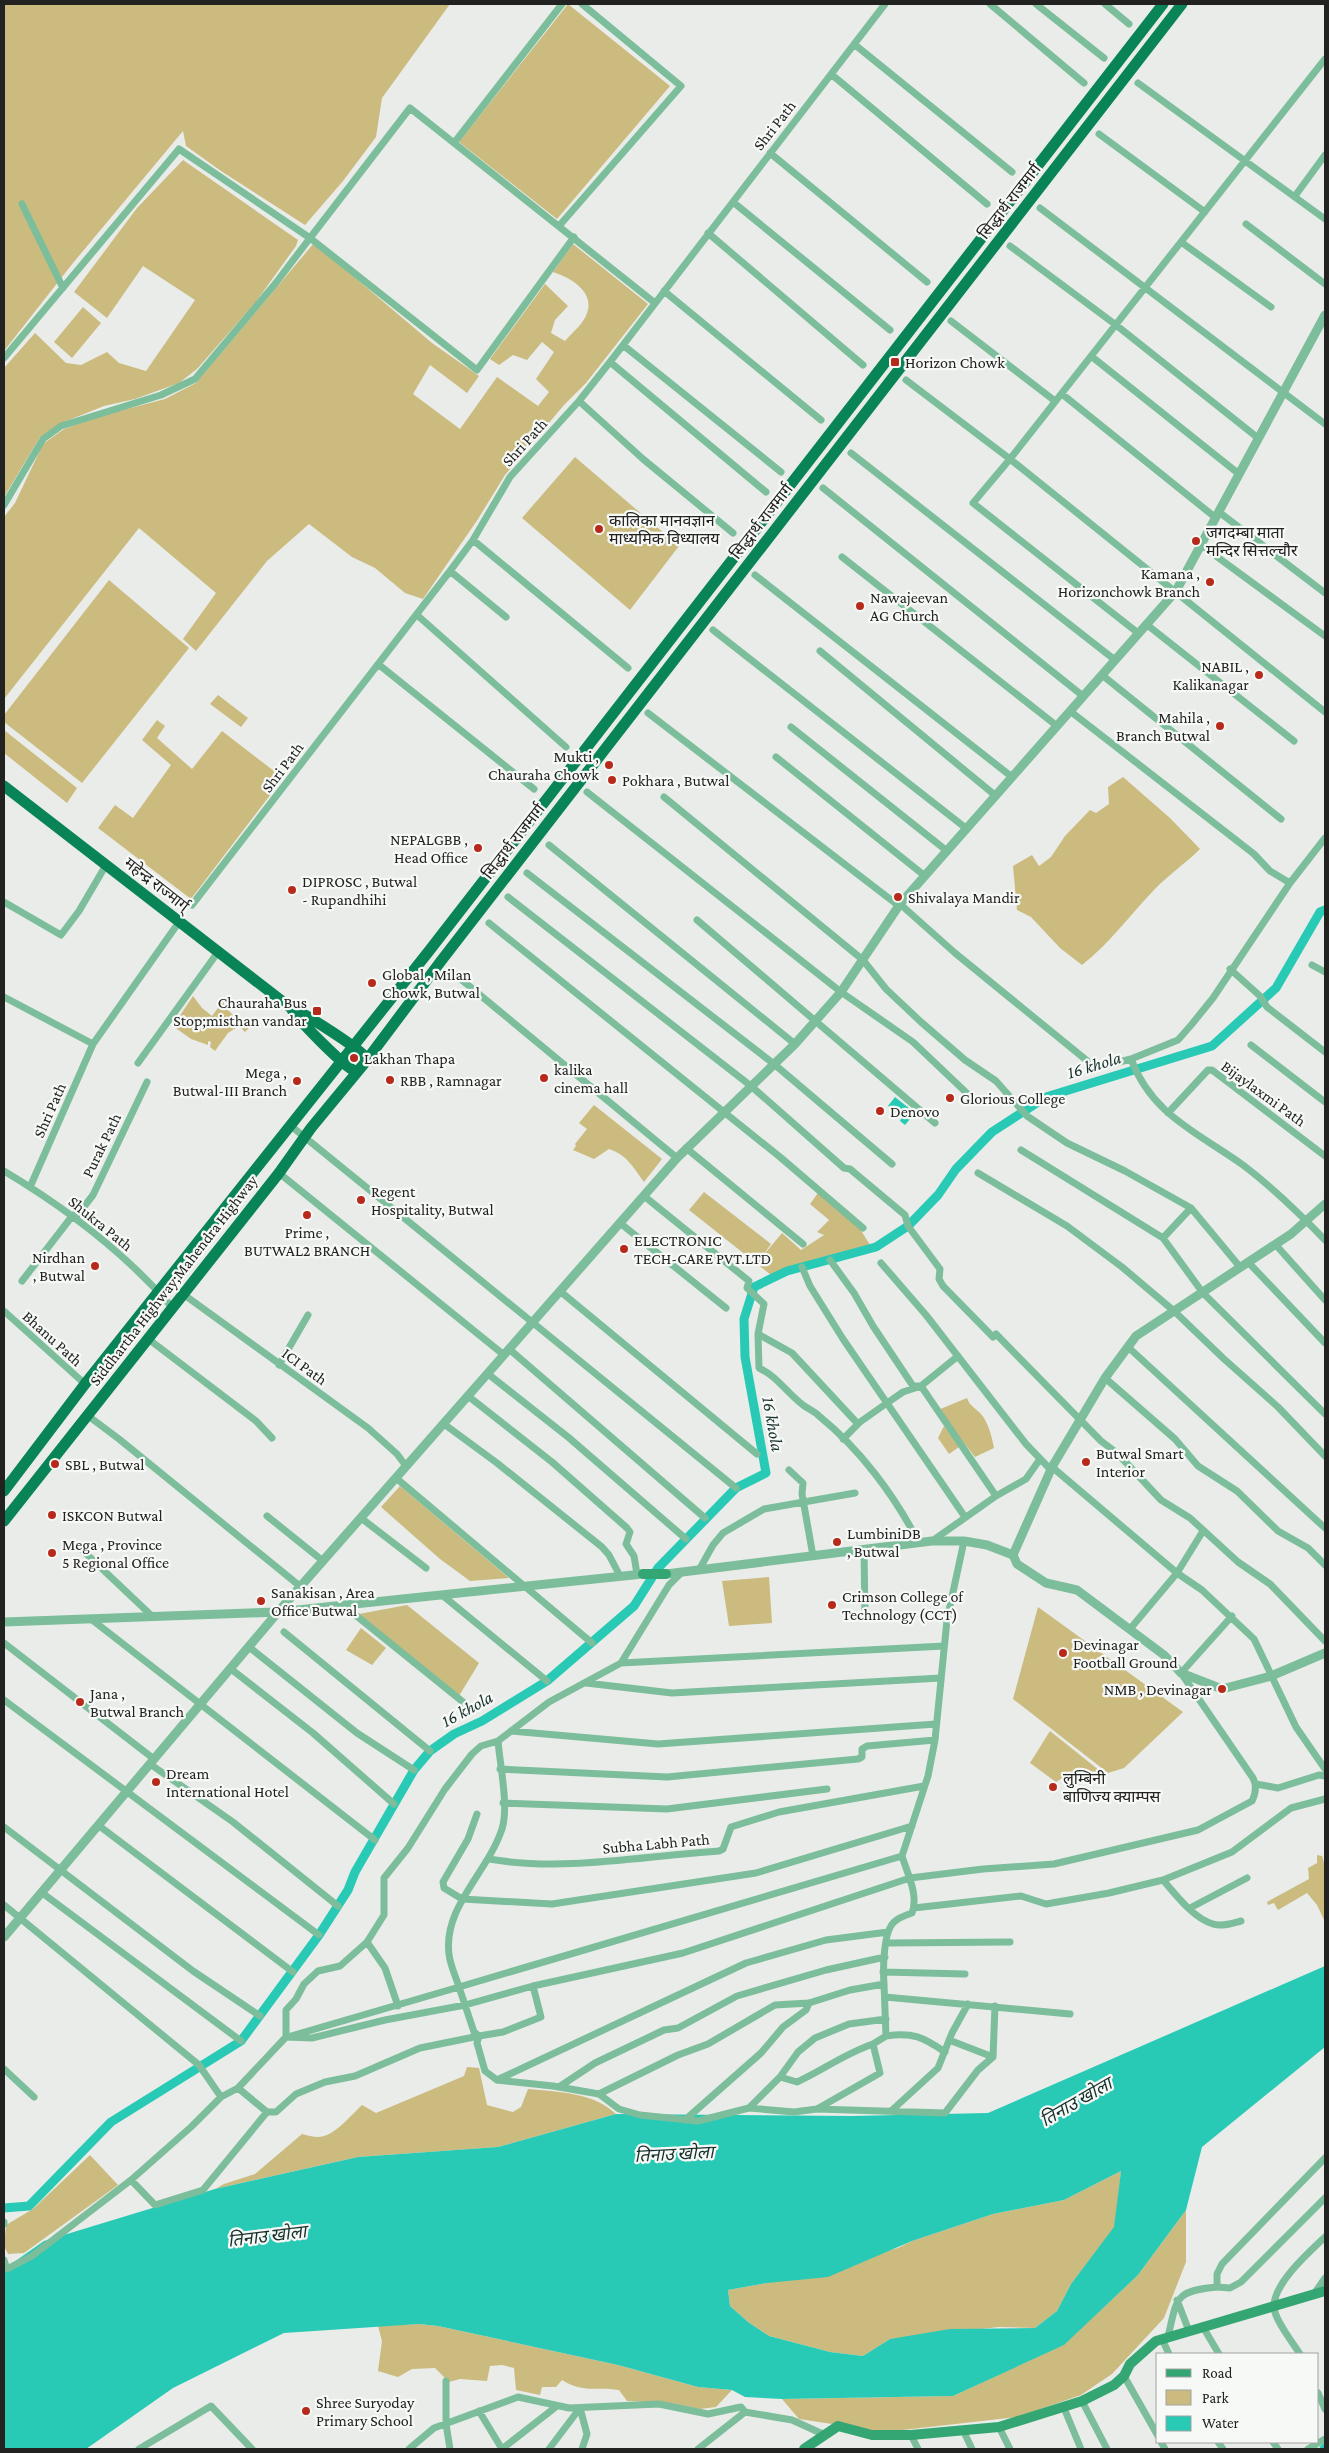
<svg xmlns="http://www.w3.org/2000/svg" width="1329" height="2453" font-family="'Crimson Pro','Noto Sans Devanagari',serif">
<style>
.green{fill:#cbbb7f}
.water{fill:#28cab6;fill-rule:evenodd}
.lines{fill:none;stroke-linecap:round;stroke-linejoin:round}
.canal{stroke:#28cab6;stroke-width:9}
.minor{stroke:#7cbe9b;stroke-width:7}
.tertiary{stroke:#7cbe9b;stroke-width:9}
.secondary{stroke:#33a673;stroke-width:10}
.trunk{stroke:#098456;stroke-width:11}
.poi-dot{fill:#b72a1b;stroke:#f7f9f7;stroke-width:2}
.labels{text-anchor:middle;stroke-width:4.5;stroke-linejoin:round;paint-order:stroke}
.street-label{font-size:16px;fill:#222221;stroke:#f7f9f7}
.poi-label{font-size:16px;fill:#222221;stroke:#f7f9f7;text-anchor:start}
.water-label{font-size:18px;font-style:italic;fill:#17302c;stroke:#f7f9f7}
</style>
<rect width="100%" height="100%" fill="#eaece9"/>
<!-- green -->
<path class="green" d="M4 4H450L382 98 376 137 343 181 305 225 221 171 186 146 183 131 73 263 4 351Z
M568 4 670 86 557 219 459 142Z
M183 160 298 240 296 246 255 303 197 369 179 383 135 399 104 406 59 424 40 437 4 497V368L35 333 66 363 81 365 107 352 119 363 146 371 195 300 143 266 107 318 74 292 137 208Z
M314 243 432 343 479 376 467 393 430 365 413 394 460 429 497 377 538 406 549 392 536 379 554 352 542 342 527 360 513 355 499 365 490 359 545 284 568 306 555 320 551 333 565 341C573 332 584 323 587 313 595 291 569 277 553 272L573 244 648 304 586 383 564 405 505 475 478 519 423 599 405 593 375 568 352 557 309 524 267 561 196 651 183 639 216 593 139 528 4 699V517L15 503 43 444 64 429 104 415 165 399 196 383Z
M83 307 101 323 72 358 54 342Z
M575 457 679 546 630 610 522 518Z
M109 580 189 648 82 783 4 722V715Z
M218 695 248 718 241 727 210 704Z
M157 720 165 726 157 738 192 769 222 731 283 778 191 899 98 828 115 805 133 818 171 765 142 740Z
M4 730 77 788 67 803 4 753Z
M1123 777 1170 818 1200 849C1185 864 1168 875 1154 890 1130 915 1109 944 1082 965L1060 948 1031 917 1017 910 1013 866 1032 855 1039 866 1051 857 1065 836 1090 810 1096 813 1109 804 1108 787Z
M193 996 202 1008 212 1016 224 1000V1006L233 1015 231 1020 239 1024 241 1022 249 1028 245 1032 239 1026 228 1033 215 1051 210 1047 211 1042 208 1041V1045L191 1039 173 1026Z
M594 1105 662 1159 644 1182C633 1167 627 1155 609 1149L594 1159 573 1150 576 1146 575 1144 587 1129 579 1123Z
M704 1192 771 1244 762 1257 782 1233 801 1250 824 1235 817 1232 829 1220 810 1204 818 1193 857 1224 870 1245 771 1275 689 1210Z
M967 1398C970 1406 974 1407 980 1413 988 1421 992 1437 994 1448L975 1457 938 1410Z
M944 1426 959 1447 949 1454 938 1438Z
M400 1486 509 1578 470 1581 440 1559 381 1507Z
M769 1577 772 1623 729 1626 722 1581Z
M407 1605 479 1663 459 1696 359 1614Z
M1038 1607 1183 1712 1124 1768 1108 1773 1013 1699Z
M361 1628 386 1648 372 1665 346 1650Z
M1050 1731 1100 1771 1078 1785 1070 1773 1056 1782 1030 1763Z
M1317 1855 1322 1856C1328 1871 1325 1903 1325 1922L1317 1905 1307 1893 1278 1910 1274 1903 1268 1905 1267 1902 1309 1879 1308 1868 1317 1863Z
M467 2067 479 2068 487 2105 513 2112 521 2107 528 2089C558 2092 593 2092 616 2114L498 2147 358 2157 215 2189 224 2184 255 2174 302 2134C307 2135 313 2137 318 2137 334 2137 351 2115 362 2105L376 2113 464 2076Z
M90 2155 118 2185 24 2253 8 2254 4 2246 6 2225 33 2209Z
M1121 2171 1115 2227 1071 2284 1057 2311 1035 2328 999 2327 890 2339 863 2356 830 2352 769 2336 748 2322 730 2306 728 2290 767 2283 898 2248 912 2241 993 2214 1064 2200Z
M1186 2210V2262L1164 2318 1112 2374 1081 2395 1017 2417 885 2432 799 2419 782 2399 953 2396 1063 2345 1138 2275Z
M419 2324 438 2326 618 2365 698 2387 732 2390 716 2407 700 2409 670 2403 627 2401 619 2390C595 2386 585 2394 562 2380L556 2387H542L540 2395 516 2390 514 2368 502 2365 490 2366 487 2381 460 2379 449 2382 435 2368 412 2369 398 2377 378 2371 382 2341 378 2326Z"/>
<!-- water -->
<path class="water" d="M895 1097 915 1113 905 1125 900 1121 902 1117 888 1106Z
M1325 1966V2047L1202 2147 1186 2210 1138 2275 1064 2345 953 2396 782 2399 745 2397 732 2390 698 2387 618 2365 438 2326 419 2324 284 2333 173 2388 86 2449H4V2269L44 2241 215 2189 358 2157 498 2147 616 2114 851 2116 988 2113ZM1121 2171 1114 2227 1071 2284 1057 2311 1035 2328 950 2329 890 2339 863 2356 830 2352 769 2336 748 2322 730 2306 728 2290 767 2283 828 2277 912 2241 993 2214 1064 2200Z"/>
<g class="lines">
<!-- canal -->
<path class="canal" d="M4 2208 29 2206 111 2122 241 2041 319 1935 348 1890 355 1872 414 1770 430 1751 454 1734 482 1721 547 1681 634 1606 658 1568 736 1488 766 1473 745 1357 744 1319 754 1287 787 1271 876 1247 908 1226 938 1195 956 1169 992 1132 1046 1097 1212 1046 1276 988 1320 912 1325 910
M1324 2449 1325 2448"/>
<!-- minor -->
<path class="minor" d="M990 4 1084 83
M1036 4 1104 58
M1105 4 1129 24
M854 44 1012 172
M831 74 987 204
M1138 83 1325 219
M1099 134 1205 212
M454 143 562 4
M770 153 927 282
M1295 196 1325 155
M733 202 890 330
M22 204 63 288
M1040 208 1325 424
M1246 224 1325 284
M559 226 681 86 582 4
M708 233 863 365
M574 237 477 370 310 238 410 108 655 303
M1181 242 1271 307
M1010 246 1116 325 1258 438
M664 291 821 420
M951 321 1055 401
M623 345 781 472
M1091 356 1239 474
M4 358 179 149 310 238 275 284 195 379 161 395 61 426 43 439 4 505
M610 362 766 492
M906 380 1010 459 1325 712
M1062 394 1216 518
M579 401 643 459 733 533
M851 453 1115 660
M823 488 1083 696
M1219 512 1325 593
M473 540 628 668
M1201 545 1325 636
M842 557 1057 726
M450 571 506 617
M755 575 1012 777
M417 615 566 747
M1146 624 1294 741
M713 630 967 829
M1138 633 973 503 1010 459 1325 59
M820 651 996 796
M378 664 534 789
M1102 675 1281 819
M1070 711 1254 854 1270 871 1290 883
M648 713 899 906
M791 727 947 851
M776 757 925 876
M587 792 841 992 913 1042 973 1099
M664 797 863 960 886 989 921 1022 965 1060 996 1081 1027 1116 1067 1143 1125 1171 1191 1208 1240 1267
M1325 838 1290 883 1213 998 1192 1024 1178 1040 1131 1059C1152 1115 1197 1132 1243 1165 1272 1187 1300 1214 1325 1240
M549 845 795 1044
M527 873 774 1064 892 1164
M508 897 751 1086 844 1168 850 1169 905 1215 908 1226 940 1269 939 1279 943 1286 993 1337 996 1334 1101 1441 1117 1453 1161 1500 1190 1518 1238 1562 1270 1584 1325 1641
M4 902 61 935 79 911 106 865
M900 904 955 953 1096 1068 1131 1059
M192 905 450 571 473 540 510 477 579 401 610 362 885 4
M697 920 935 1123
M489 923 780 1157 863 1228
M1312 965 1325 972
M1230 969 1260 996 1267 1007 1325 1052
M451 971 677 1158
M4 997 93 1044
M1251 1045 1325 1102
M138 1063 218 952
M1168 1113 1208 1070H1212L1325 1156
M291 1126 736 1488
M686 1148 803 1244
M1021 1150 1163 1238 1203 1293 1325 1414
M4 1171C66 1208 124 1252 172 1307
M279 1173 504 1355
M978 1173 1067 1226 1122 1267 1174 1311 1224 1359 1278 1407 1325 1456
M30 1187 93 1044 179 922
M644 1196 749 1281 747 1288 764 1304 758 1334 759 1368C778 1377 787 1393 803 1405 808 1409 814 1411 819 1416 860 1449 895 1496 919 1543
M76 1217 93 1195 147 1082
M620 1223 726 1308
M1163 1238 1191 1208
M1275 1244 1325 1300
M830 1260 854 1293 873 1326 913 1386H921L996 1496
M1248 1262 1325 1343
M881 1263 926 1315 1026 1444 1051 1470
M802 1267 810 1286 843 1339 965 1517
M22 1281 73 1215
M561 1292 757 1454
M183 1294 368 1428 397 1454 406 1466
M4 1311 85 1384
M758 1334 792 1353 858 1424
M147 1338 256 1421 272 1438
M1128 1347 1325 1528
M509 1349 705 1518
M279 1365 308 1315
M488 1374 568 1437 686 1539
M1105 1378 1175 1439 1198 1466 1237 1491 1278 1531 1308 1548 1325 1565
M468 1396 552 1462 627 1528 630 1532 626 1544 634 1556 637 1574
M87 1415 119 1439 301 1587
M444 1424 497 1463 602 1547 609 1555 620 1576
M843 1439 860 1422 887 1403 903 1392 921 1386 958 1356
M1052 1467 1177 1573 1202 1590 1254 1639 1296 1727 1325 1769
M789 1470 803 1483 802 1494 813 1556
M396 1478 592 1643
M267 1516 323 1561
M361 1518 426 1568
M932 1541 996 1496 1026 1479 1040 1459
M78 1546 153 1617
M864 1550 865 1618
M699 1570 713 1545 723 1533 764 1509 855 1493
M442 1595 547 1681
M343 1605 468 1706
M91 1619 375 1840
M1130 1629 1177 1573 1203 1531
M284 1632 430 1751
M4 1643 154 1759
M249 1647 357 1733 414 1770
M621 1663 944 1646
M231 1669 313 1733 394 1804
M586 1683 672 1693 941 1678
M4 1700 319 1935
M511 1731 658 1744 936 1724
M150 1764 233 1822 338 1906
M500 1769 667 1777 858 1759 862 1757V1749L867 1746 935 1740
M1256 1784 1278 1788 1319 1775 1325 1776
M503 1803 667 1809 827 1789
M477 1814 468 1839 443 1882 444 1888 462 1899 552 1904 756 1873 912 1826
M98 1825 293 1972
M4 1827 193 1971 260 2016
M902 1856 928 1776 935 1740 947 1620 964 1541
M489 1859C565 1872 642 1856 719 1851L723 1849 731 1827 779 1812 924 1786
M1163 1880C1176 1895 1193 1918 1213 1924 1222 1927 1233 1923 1241 1921
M41 1892 241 2041
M4 1905 199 2065 221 2097
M914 1908 1021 1896 1046 1904 1109 1893 1163 1880 1232 1852 1291 1808 1325 1799
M1190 1908 1247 1878
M367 1942 385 1968 398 2006
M886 1943 1010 1942
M883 1972 965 1974
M885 1997 1070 2014
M291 2036 459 1987C456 1977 450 1965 449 1954 443 1907 488 1872 502 1829 509 1807 500 1765 498 1741L549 1702 621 1663 669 1585 682 1572
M886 2036C913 2032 923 2037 945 2052
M286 2037 312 2038 385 2020 465 2005 533 1986 683 1953 910 1878 983 1869 1054 1864 1198 1830 1252 1801C1256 1793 1257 1786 1253 1778L1181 1673 1232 1616
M949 2040 993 2057
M4 2069 34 2097
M780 2077 797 2082C823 2070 846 2053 873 2044
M497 2080 746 1963 826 1940 888 1932
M559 2087 595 2063 664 2030 678 2028 737 1996 826 1970 885 1957
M238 2088 267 2112
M599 2094 619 2109 640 2115 698 2121 749 2108 794 2112 817 2109 880 2073 873 2044 886 2036 884 1984
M749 2108 780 2077 798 2052 815 2038 849 2024 886 2019
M817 2109 945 2113 978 2070 993 2057 995 2006
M890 2112 938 2068 952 2033 968 2004
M685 2120 761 2053 783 2027 806 2010 809 2003
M131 2180 191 2127 221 2097 238 2088 286 2037V2010L296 1999 304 1984 318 1971 340 1966 367 1942 384 1915V1878L408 1848 445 1789 472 1754 481 1746 498 1741
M4 2224V2222
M4 2260 7 2269 32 2256 131 2180 155 2205 203 2190 267 2112H276L296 2094 325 2082 355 2076 420 2048 479 2036 474 2032 459 1987 902 1856C907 1873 919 1895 912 1913 906 1915 898 1918 894 1922 883 1932 883 1970 884 1984L850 1990 809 2003 775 2005 708 2044 678 2055 599 2094 553 2086 497 2080 485 2071 477 2043 479 2036 503 2032 541 2017 533 1986
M1217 2287 1230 2288 1241 2282 1325 2198
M1314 2294 1325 2278
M1177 2300 1189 2331
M1203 2327 1219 2354
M1168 2337C1177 2298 1174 2291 1217 2287V2274L1222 2264 1325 2158
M1162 2339 1169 2354
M1300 2354C1293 2343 1274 2319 1274 2307 1273 2284 1309 2252 1325 2237
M1124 2376 1158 2436
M446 2381V2424L450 2449
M1318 2393 1325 2409
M1082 2401 1107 2449
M580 2408 587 2434 582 2449
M1064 2408 1081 2449
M479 2411 502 2449 557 2406
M999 2427 1010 2449
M963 2430 972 2449
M911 2435 918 2449
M1161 2442 1165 2449
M1218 2442 1223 2449
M1273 2442 1278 2449
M139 2449 211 2406 252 2449
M409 2449 434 2428 518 2397 569 2408 659 2404 708 2414 741 2407 745 2412 792 2420 825 2435
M549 2449 580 2408
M698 2449 745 2412
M1308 2449 1325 2439"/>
<!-- tertiary -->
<path class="tertiary" d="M1013 1555 1052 1467 1105 1378 1136 1336 1291 1234 1325 1204
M666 1574 932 1541H964L987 1545 1013 1555 1017 1564 1046 1583 1077 1590 1164 1655 1181 1673 1222 1689 1271 1676 1325 1653
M4 1622 278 1612 643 1574
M4 1937 278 1612 677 1158 795 1044 841 992 900 904 1176 591 1325 315"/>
<!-- secondary -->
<path class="secondary" d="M643 1574H666
M804 2449 838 2426 872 2435H911L999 2427 1082 2401 1114 2385 1124 2376 1130 2364 1156 2341 1325 2291"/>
<!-- trunk -->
<path class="trunk" d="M4 786 291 1008C304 1013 361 1049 367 1059
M291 1008C297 1019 346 1069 357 1072
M4 1491 85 1384 429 951 1163 4
M4 1521 279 1173 311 1128 363 1065 441 961 1182 4"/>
</g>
<!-- markers -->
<g class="poi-dot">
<rect x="890" y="357" width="10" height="10" rx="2.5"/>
<circle cx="599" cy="529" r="5"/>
<circle cx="1196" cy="541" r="5"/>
<circle cx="1210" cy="582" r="5"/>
<circle cx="860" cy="606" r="5"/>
<circle cx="1259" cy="675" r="5"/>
<circle cx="1220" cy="726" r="5"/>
<circle cx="609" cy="765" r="5"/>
<circle cx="612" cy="780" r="5"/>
<circle cx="478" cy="848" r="5"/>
<circle cx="292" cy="890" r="5"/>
<circle cx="898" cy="897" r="5"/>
<circle cx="372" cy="983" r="5"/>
<rect x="312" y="1006" width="10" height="10" rx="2.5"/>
<circle cx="354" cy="1058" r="5"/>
<circle cx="544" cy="1078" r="5"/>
<circle cx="390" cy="1080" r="5"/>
<circle cx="297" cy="1081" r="5"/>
<circle cx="950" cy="1098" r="5"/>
<circle cx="880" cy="1111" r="5"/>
<circle cx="361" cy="1200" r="5"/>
<circle cx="307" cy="1215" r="5"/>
<circle cx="624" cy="1249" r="5"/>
<circle cx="95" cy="1266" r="5"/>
<circle cx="1086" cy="1462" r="5"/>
<circle cx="55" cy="1464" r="5"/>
<circle cx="52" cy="1515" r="5"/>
<circle cx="837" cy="1542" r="5"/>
<circle cx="52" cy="1553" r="5"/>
<circle cx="261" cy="1601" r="5"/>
<circle cx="832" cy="1605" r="5"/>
<circle cx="1063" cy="1653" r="5"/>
<circle cx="1222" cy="1689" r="5"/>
<circle cx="80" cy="1702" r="5"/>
<circle cx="156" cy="1782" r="5"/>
<circle cx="1053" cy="1787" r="5"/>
<circle cx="306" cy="2411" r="5"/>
</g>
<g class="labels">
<!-- street labels -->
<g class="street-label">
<text transform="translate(774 125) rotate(-52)" y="6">Shri Path</text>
<text transform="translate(1009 201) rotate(-52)" y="6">सिद्धार्थ राजमार्ग</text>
<text transform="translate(524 442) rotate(-48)" y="6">Shri Path</text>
<text transform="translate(761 521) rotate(-52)" y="6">सिद्धार्थ राजमार्ग</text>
<text transform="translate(282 767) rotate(-53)" y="6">Shri Path</text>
<text transform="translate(513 841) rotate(-52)" y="6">सिद्धार्थ राजमार्ग</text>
<text transform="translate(157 884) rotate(38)" y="6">महेन्द्र राज्मार्ग्</text>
<text transform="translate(1264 1093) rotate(36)" y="6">Bijaylaxmi Path</text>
<text transform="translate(49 1110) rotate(-66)" y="6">Shri Path</text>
<text transform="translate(101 1145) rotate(-64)" y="6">Purak Path</text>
<text transform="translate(101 1223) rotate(39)" y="6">Shukra Path</text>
<text transform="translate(173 1280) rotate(-52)" y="6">Siddhartha Highway;Mahendra Highway</text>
<text transform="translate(53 1338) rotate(42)" y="6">Bhanu Path</text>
<text transform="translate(305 1366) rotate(36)" y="6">ICI Path</text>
<text transform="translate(656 1843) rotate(-5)" y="6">Subha Labh Path</text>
</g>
<!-- poi labels -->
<g class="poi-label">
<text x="905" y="368">Horizon Chowk</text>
<text x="609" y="526">कालिका मानवज्ञान<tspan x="609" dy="18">माध्यमिक विध्यालय</tspan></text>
<text x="1206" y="538">जगदम्बा माता<tspan x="1206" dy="18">मन्दिर सित्तल्चौर</tspan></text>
<text x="1200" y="579" text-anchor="end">Kamana ,<tspan x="1200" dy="18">Horizonchowk Branch</tspan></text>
<text x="870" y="603">Nawajeevan<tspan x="870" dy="18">AG Church</tspan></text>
<text x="1249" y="672" text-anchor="end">NABIL ,<tspan x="1249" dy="18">Kalikanagar</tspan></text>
<text x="1210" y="723" text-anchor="end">Mahila ,<tspan x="1210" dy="18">Branch Butwal</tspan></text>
<text x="599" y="762" text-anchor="end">Mukti ,<tspan x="599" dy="18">Chauraha Chowk</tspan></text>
<text x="622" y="786">Pokhara , Butwal</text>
<text x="468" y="845" text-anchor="end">NEPALGBB ,<tspan x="468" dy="18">Head Office</tspan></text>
<text x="302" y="887">DIPROSC , Butwal<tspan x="302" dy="18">- Rupandhihi</tspan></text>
<text x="908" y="903">Shivalaya Mandir</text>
<text x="382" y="980">Global , Milan<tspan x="382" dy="18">Chowk, Butwal</tspan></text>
<text x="307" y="1008" text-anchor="end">Chauraha Bus<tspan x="307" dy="18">Stop;misthan vandar</tspan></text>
<text x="364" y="1064">Lakhan Thapa</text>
<text x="554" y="1075">kalika<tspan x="554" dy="18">cinema hall</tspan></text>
<text x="287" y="1078" text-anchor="end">Mega ,<tspan x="287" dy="18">Butwal-III Branch</tspan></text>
<text x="400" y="1086">RBB , Ramnagar</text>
<text x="960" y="1104">Glorious College</text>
<text x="890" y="1117">Denovo</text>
<text x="371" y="1197">Regent<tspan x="371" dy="18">Hospitality, Butwal</tspan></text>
<text x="307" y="1238" text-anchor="middle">Prime ,<tspan x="307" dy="18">BUTWAL2 BRANCH</tspan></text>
<text x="634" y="1246">ELECTRONIC<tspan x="634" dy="18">TECH-CARE PVT.LTD</tspan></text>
<text x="85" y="1263" text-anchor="end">Nirdhan<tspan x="85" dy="18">, Butwal</tspan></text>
<text x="1096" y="1459">Butwal Smart<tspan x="1096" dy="18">Interior</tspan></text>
<text x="65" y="1470">SBL , Butwal</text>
<text x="62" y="1521">ISKCON Butwal</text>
<text x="847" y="1539">LumbiniDB<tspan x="847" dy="18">, Butwal</tspan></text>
<text x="62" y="1550">Mega , Province<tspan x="62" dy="18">5 Regional Office</tspan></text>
<text x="271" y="1598">Sanakisan , Area<tspan x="271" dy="18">Office Butwal</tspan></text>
<text x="842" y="1602">Crimson College of<tspan x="842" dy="18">Technology (CCT)</tspan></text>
<text x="1073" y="1650">Devinagar<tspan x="1073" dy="18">Football Ground</tspan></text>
<text x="1212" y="1695" text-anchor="end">NMB , Devinagar</text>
<text x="90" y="1699">Jana ,<tspan x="90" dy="18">Butwal Branch</tspan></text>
<text x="166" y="1779">Dream<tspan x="166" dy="18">International Hotel</tspan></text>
<text x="1063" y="1784">लुम्बिनी<tspan x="1063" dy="18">बाणिज्य क्याम्पस</tspan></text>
<text x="316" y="2408">Shree Suryoday<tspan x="316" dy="18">Primary School</tspan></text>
</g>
<!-- water labels -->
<g class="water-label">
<text transform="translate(1094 1065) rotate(-17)" y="6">16 khola</text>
<text transform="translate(773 1424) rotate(80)" y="6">16 khola</text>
<text transform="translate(467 1709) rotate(-29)" y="6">16 khola</text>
<text transform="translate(1076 2102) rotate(-30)" y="6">तिनाउ खोला</text>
<text transform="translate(674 2154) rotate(-3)" y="6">तिनाउ खोला</text>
<text transform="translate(267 2236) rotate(-7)" y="6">तिनाउ खोला</text>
</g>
</g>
<!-- border -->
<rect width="1329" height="2453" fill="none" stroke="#222221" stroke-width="10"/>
<!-- legend -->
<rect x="1156" y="2353" width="162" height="90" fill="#f7f9f7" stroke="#a2a3a1"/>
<rect x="1166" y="2369" width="25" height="8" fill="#33a673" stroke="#a2a3a1"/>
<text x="1202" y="2378" font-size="15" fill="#222221">Road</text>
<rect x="1166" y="2390" width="25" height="15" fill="#cbbb7f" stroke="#a2a3a1"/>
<text x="1202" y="2403" font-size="15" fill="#222221">Park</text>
<rect x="1166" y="2416" width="25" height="15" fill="#28cab6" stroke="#a2a3a1"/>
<text x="1202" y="2428" font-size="15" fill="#222221">Water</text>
</svg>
